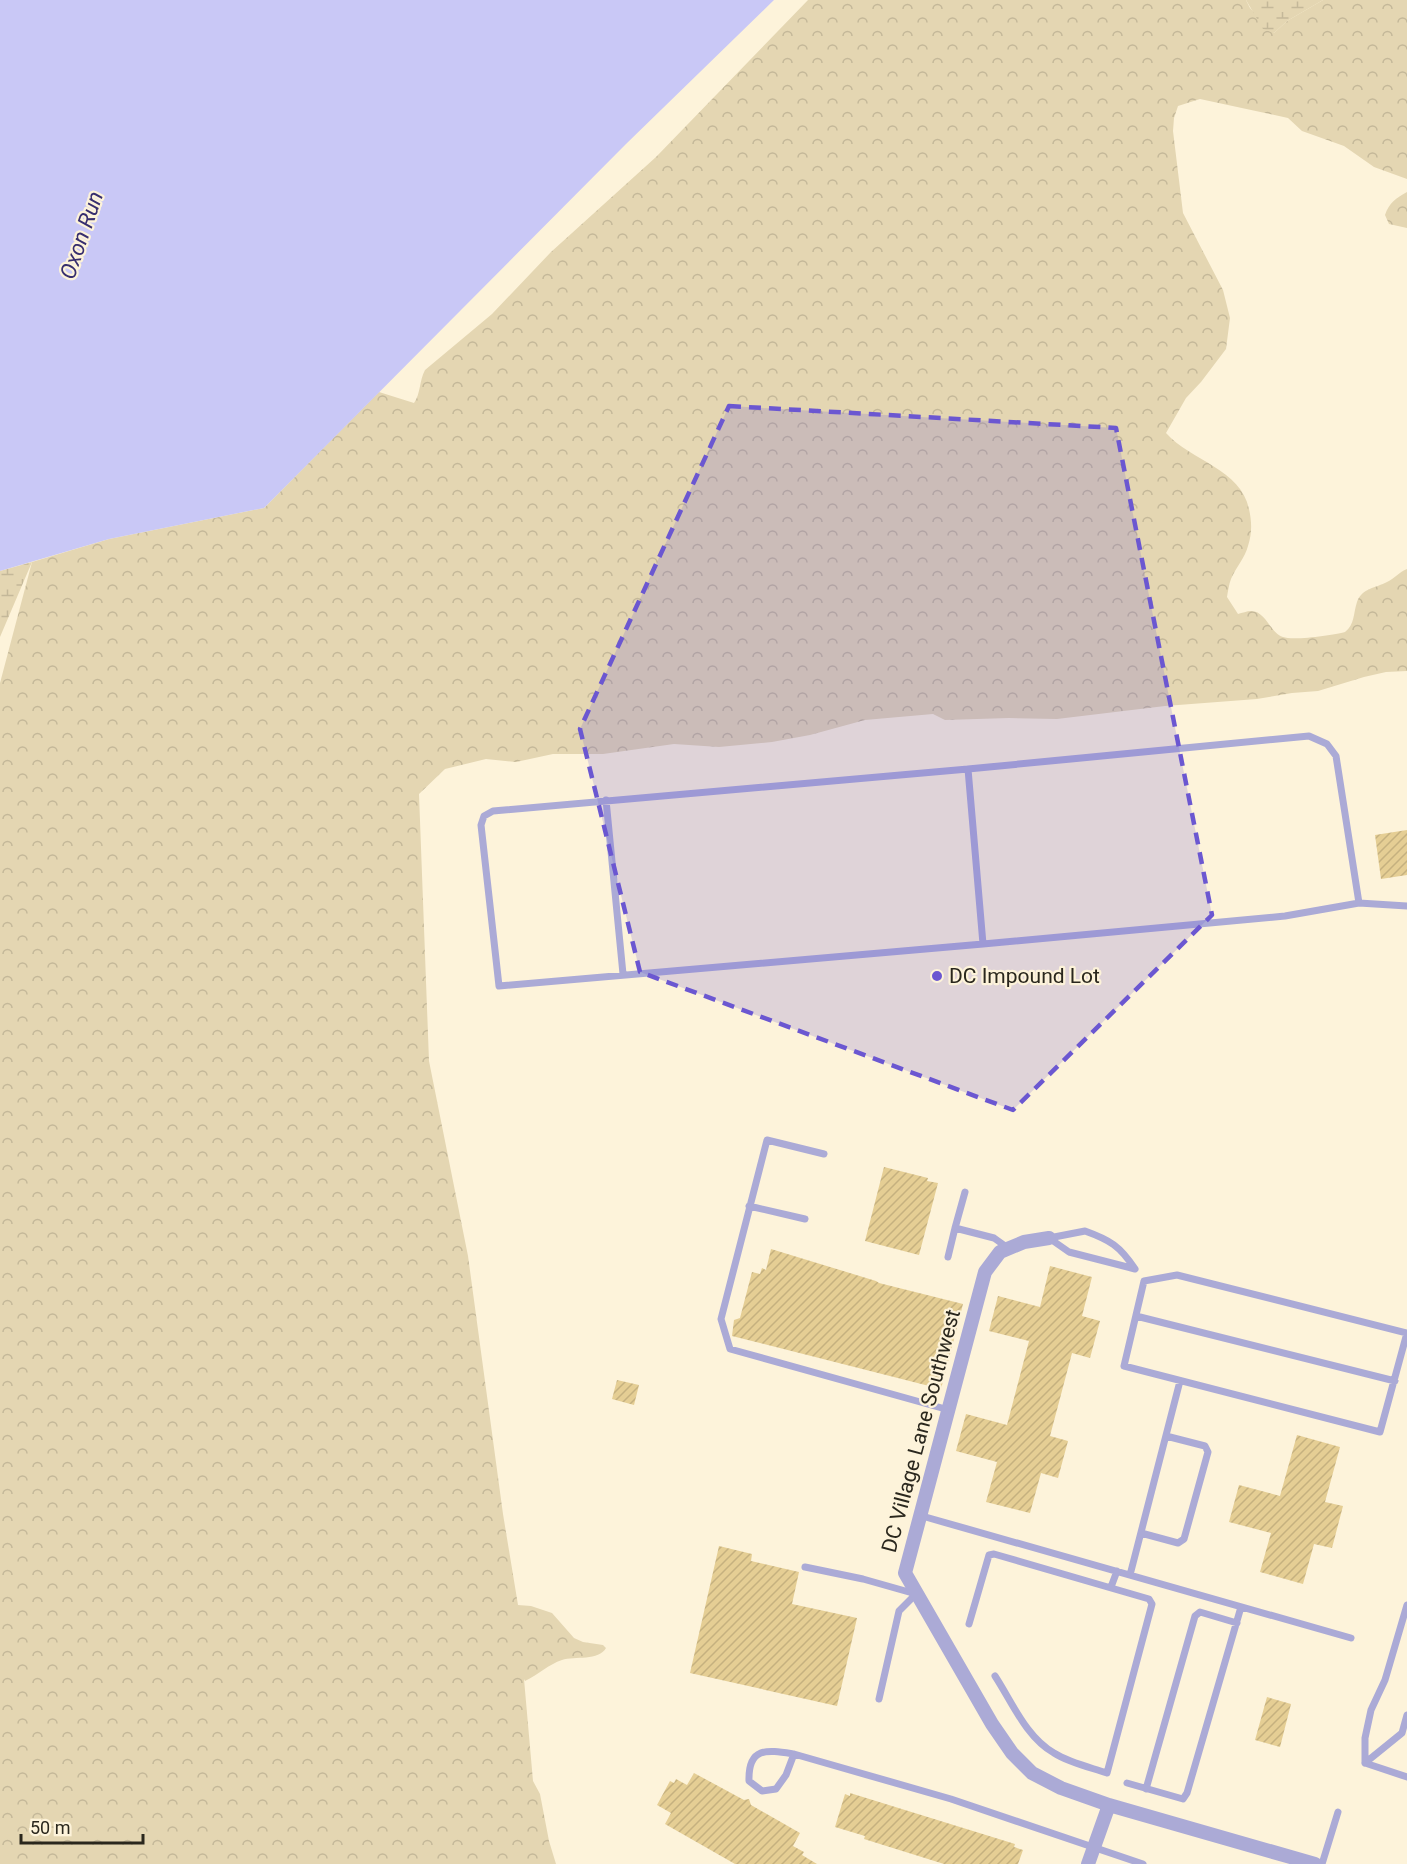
<svg xmlns="http://www.w3.org/2000/svg" width="1407" height="1864" font-family="Roboto,sans-serif">
<style>
.forest{fill:url(#forest-crowns)}
.wetland{fill:url(#wetland-marsh)}
.water{fill:#c9c8f6}
.building{fill:url(#building-hatch)}
.lines{fill:none;stroke-linecap:round;stroke-linejoin:round}
.service{stroke:#abaad6;stroke-width:7}
.minor{stroke:#abaad6;stroke-width:14}
.marked{fill:#6b57d1;fill-opacity:0.2;stroke:#6b57d1;stroke-width:4.5;stroke-dasharray:12 8;stroke-linejoin:round}
.poi-dot{fill:#6b57d1;stroke:#fdf3da;stroke-width:2}
.labels{text-anchor:middle;stroke-width:4.5;stroke-linejoin:round;paint-order:stroke}
.poi-label{font-size:21px;fill:#2a271d;stroke:#fdf3da;text-anchor:start}
.street-label{font-size:21px;fill:#2a271d;stroke:#fdf3da}
.water-label{font-size:22px;font-style:italic;fill:#372e6f;stroke:#fdf3da}
</style>
<defs>
<pattern id="forest-crowns" width="20" height="18" patternUnits="userSpaceOnUse" patternTransform="scale(1.5)"><rect width="20" height="18" fill="#e4d6b2"/><path d="M2 6a3 3 0 1 1 6 0M12 15a3 3 0 1 1 6 0" fill="none" stroke="#c4b899"/></pattern>
<pattern id="wetland-marsh" width="20" height="14" patternUnits="userSpaceOnUse" patternTransform="scale(1.5)"><rect width="20" height="14" fill="#e4d6b2"/><path d="M1 5h8M5 5V1M11 12h8M15 12V8" fill="none" stroke="#c4b899"/></pattern>
<pattern id="building-hatch" width="6" height="6" patternUnits="userSpaceOnUse" patternTransform="scale(1.5)"><rect width="6" height="6" fill="#e5ce94"/><path d="M-1 1l2-2M0 6l6-6M5 7l2-2" fill="none" stroke="#c5b17f"/></pattern>
</defs>
<rect width="100%" height="100%" fill="#fdf3da"/>
<!-- forest -->
<path class="forest" d="M808 0H1246L1250 8 1274 33 1287 21 1323 0H1407V179L1374 167 1344 146 1302 131 1288 118 1200 99 1178 106 1174 118 1173 131 1183 213 1223 290 1230 318 1226 349 1201 382 1186 398 1166 433C1191 461 1241 469 1249 509 1252 522 1252 534 1248 546 1245 558 1236 567 1231 579 1229 584 1228 591 1227 597L1238 614C1242 613 1247 611 1251 611 1266 611 1270 633 1283 637 1293 641 1334 635 1345 632 1355 624 1353 614 1357 602 1362 588 1376 588 1387 582 1395 578 1399 572 1407 569V671L1386 672 1364 677 1318 691 1292 693 1257 699 1165 706 1057 719 1009 718 945 720 933 714 865 720 810 735 772 742 719 747 674 744 603 754H553L516 762 486 759 445 769 419 794 429 1061 468 1256 503 1514 518 1605 531 1606 552 1613 574 1638 583 1642 603 1645 606 1648C599 1661 575 1656 562 1660 549 1664 538 1675 525 1681L524 1679 533 1781 540 1794 549 1841 556 1864H0V683L32 562 109 539 264 508 379 392 414 403C421 393 419 381 425 370L492 314 551 252 656 157Z
M1407 192V228L1389 224 1385 215C1389 203 1396 198 1407 192Z"/>
<!-- wetland -->
<path class="wetland" d="M1246 0H1323L1287 21 1274 33 1263 29Z
M32 562 0 637V571Z"/>
<!-- water -->
<path class="water" d="M0 0H774L626 144 264 508 109 539 0 571Z"/>
<!-- building -->
<path class="building" d="M1407 830V875L1381 879 1375 835Z
M884 1167 928 1178 927 1181 938 1183 919 1255 865 1241Z
M771 1249 876 1281 879 1283 963 1304 941 1389 732 1336 734 1320 740 1318 752 1272 760 1274 762 1268 766 1270Z
M1050 1266 1092 1277 1082 1316 1100 1321 1090 1358 1072 1353 1050 1436 1068 1441 1058 1478 1041 1473 1030 1513 986 1502 997 1462 956 1451 966 1414 1007 1425 1029 1341 989 1331 998 1296 1040 1307Z
M617 1380 639 1385 634 1405 612 1399Z
M1297 1435 1340 1447 1325 1502 1343 1506 1332 1548 1314 1544 1303 1584 1260 1572 1271 1533 1229 1522 1239 1485 1280 1496Z
M719 1546 752 1554 751 1561 799 1572 792 1604 857 1618 837 1706 690 1673Z
M1267 1697 1291 1704 1280 1747 1255 1740Z
M694 1773 744 1800 749 1799 751 1805 800 1833 793 1846 804 1852 802 1855 817 1864H735L665 1824 671 1813 657 1805 670 1781 674 1783 676 1779 687 1785Z
M850 1793 1015 1844 1014 1847 1023 1850 1018 1864H944L864 1839 865 1836 835 1827 845 1794 850 1796Z"/>
<g class="lines">
<!-- service -->
<path class="service" d="M968 769 493 811 484 816 481 825 499 986 983 944
M606 800 623 974
M1359 903 1285 916 983 944 968 769 1309 736 1327 744 1336 756 1359 903 1407 906
M824 1154 767 1140 721 1319 730 1349 949 1410
M965 1192 955 1228 994 1238 1008 1248
M749 1206 805 1219
M1085 1231C1110 1240 1120 1246 1135 1269L1069 1252 1049 1238Z
M948 1257 955 1228
M1177 1275 1407 1333 1380 1432 1124 1366 1144 1281Z
M1136 1316 1395 1381
M922 1516 1351 1638
M1141 1533 1178 1543 1184 1539 1208 1452 1205 1446 1166 1436
M805 1567 863 1579 916 1594 899 1611 879 1699
M1130 1575 1180 1381
M1111 1587 1117 1571
M969 1624 989 1555 994 1554 1149 1599 1152 1604 1107 1773C1089 1767 1070 1763 1054 1753 1026 1737 1012 1702 995 1676
M794 1754 786 1775 776 1789 762 1791 749 1781C748 1746 768 1750 794 1754L951 1799 1143 1864
M1365 1763V1738L1371 1710 1385 1680 1407 1605
M1365 1763 1402 1733 1407 1715
M1365 1763 1407 1777
M1127 1783 1183 1799 1187 1793 1241 1607
M1146 1789 1195 1616 1200 1612 1237 1623
M1322 1864 1338 1812"/>
<!-- minor -->
<path class="minor" d="M1049 1238 1024 1242 1000 1252 985 1272 905 1573 992 1724 1012 1753 1032 1773 1061 1788 1109 1805 1315 1864
M1088 1864 1109 1805"/>
</g>
<!-- marked area -->
<path class="marked" d="M729 406 1116 428 1212 915 1013 1110 640 972 580 729Z"/>
<!-- markers -->
<circle class="poi-dot" cx="937" cy="976" r="6"/>
<g class="labels">
<!-- poi labels -->
<g class="poi-label">
<text x="949" y="983">DC Impound Lot</text>
</g>
<!-- street labels -->
<g class="street-label">
<text transform="translate(921 1431) rotate(-75)" y="7">DC Village Lane Southwest</text>
</g>
<!-- water labels -->
<g class="water-label">
<text transform="translate(81 235) rotate(-71)" y="8">Oxon Run</text>
</g>
</g>
<!-- scale -->
<path d="M21 1834v9h122v-9" fill="none" stroke="#2a271d" stroke-width="3"/>
<text x="30" y="1834" font-size="18" fill="#2a271d" stroke="#fdf3da" stroke-width="4.5" paint-order="stroke">50 m</text>
</svg>
